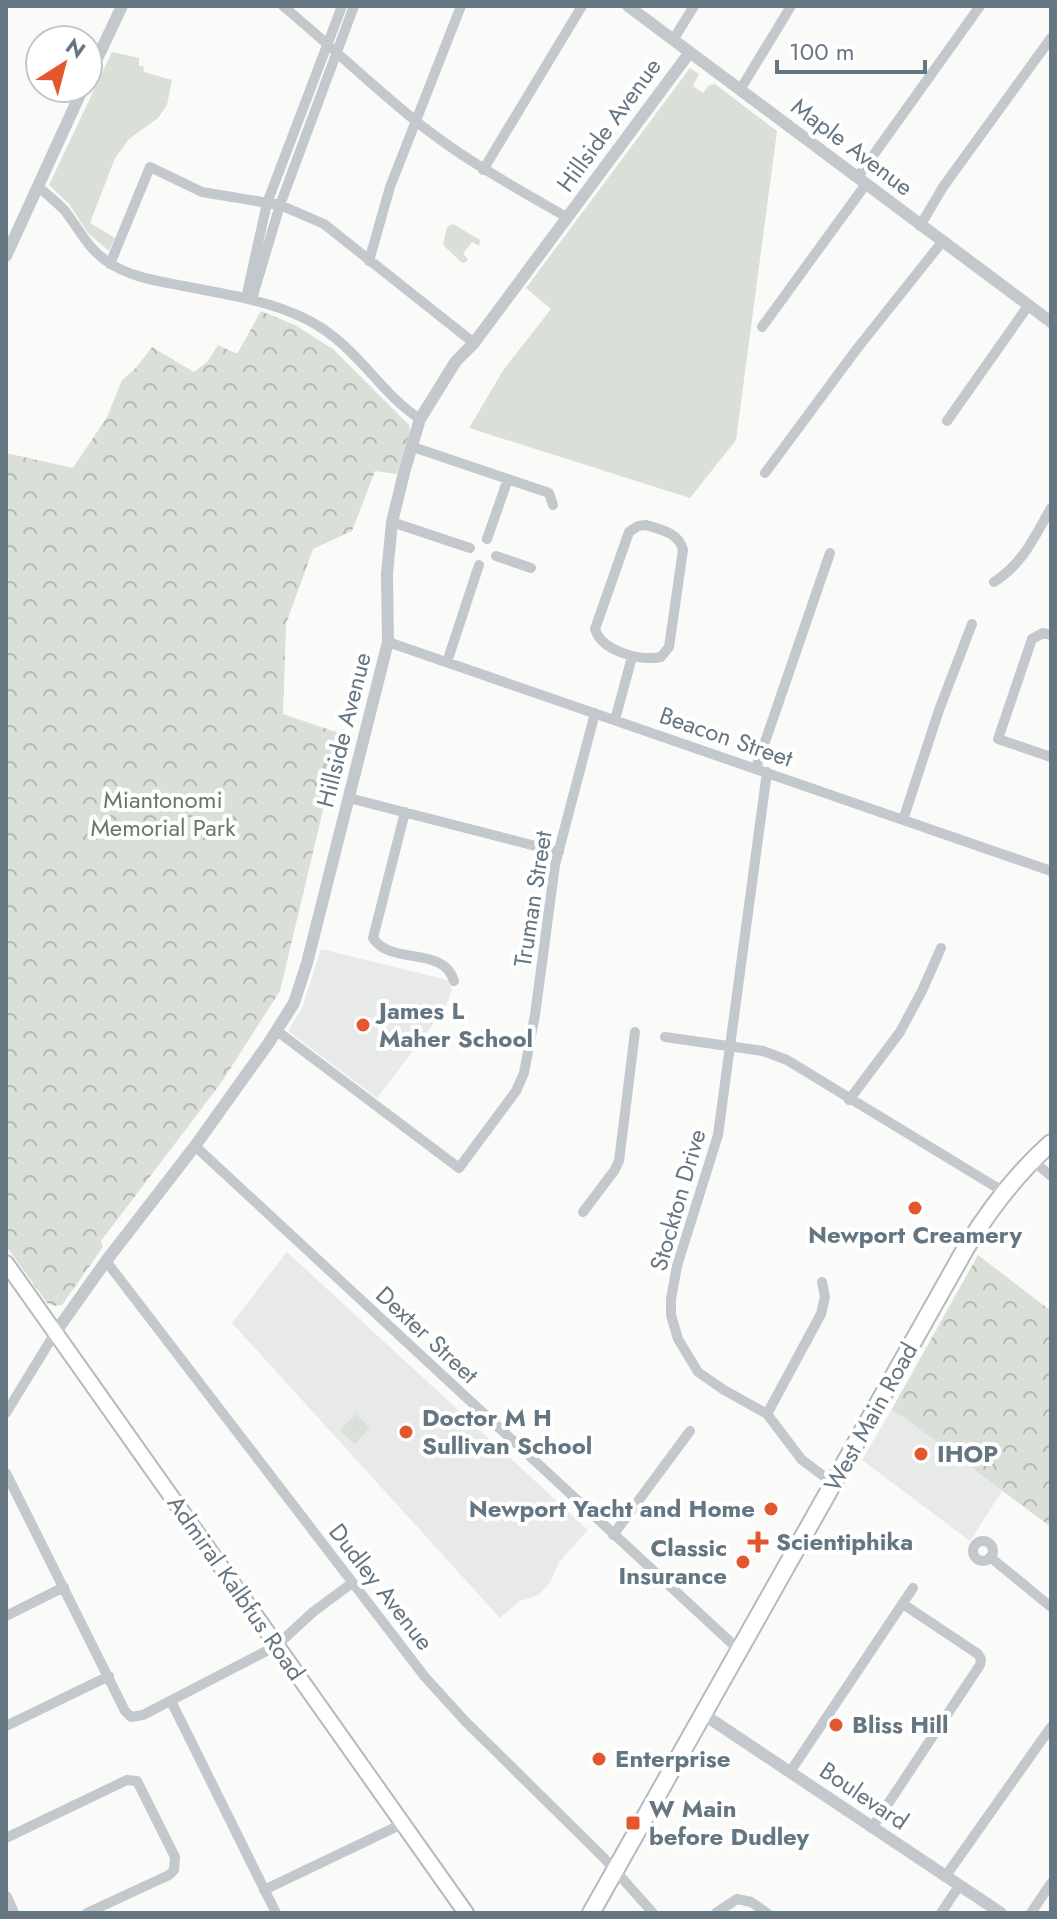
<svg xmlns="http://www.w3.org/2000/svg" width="1057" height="1919" font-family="Jost,sans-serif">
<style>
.built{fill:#e8e9e9}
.grass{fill:#dadfd7}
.park{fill:url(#park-crowns)}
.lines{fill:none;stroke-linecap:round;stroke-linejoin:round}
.secondary-casing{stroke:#b3babf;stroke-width:18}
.primary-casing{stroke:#b5babe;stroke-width:20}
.minor{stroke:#c3c8cc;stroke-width:10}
.tertiary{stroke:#c3c8cc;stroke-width:12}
.secondary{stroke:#fff;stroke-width:14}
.primary{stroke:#fff;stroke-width:16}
.poi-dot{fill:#e4572e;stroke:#fff;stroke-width:3}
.labels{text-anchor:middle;stroke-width:8;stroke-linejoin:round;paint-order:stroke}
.street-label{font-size:24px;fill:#657683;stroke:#fff}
.park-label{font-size:24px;fill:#687a64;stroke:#fff}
.poi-label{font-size:24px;font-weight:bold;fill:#657683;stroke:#fff;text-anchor:start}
</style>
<defs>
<pattern id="park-crowns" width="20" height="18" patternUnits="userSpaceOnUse" patternTransform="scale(2)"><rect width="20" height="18" fill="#dadfd7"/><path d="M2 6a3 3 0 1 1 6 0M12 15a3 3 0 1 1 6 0" fill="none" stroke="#b4b9b4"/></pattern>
</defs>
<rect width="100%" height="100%" fill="#fafaf8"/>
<!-- built -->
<path class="built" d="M321 949 448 980 452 990 445 1009 377 1098 288 1031 302 1008Z
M287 1252 588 1530 559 1562 551 1581 539 1595 520 1601 500 1618 232 1323Z
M892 1409 1002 1491 970 1541 862 1460Z"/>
<!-- grass -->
<path class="grass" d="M112 52 139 58V66H143L144 72 172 80 167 105 158 118 129 139 115 158 90 223 115 238 109 251 88 233 69 204 49 185Z
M690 68 699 74 693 86 703 93 709 85 715 84 777 131 736 440 690 498 469 428 504 369 551 309 526 288Z
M453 224 480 240 479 246 472 242 463 254 468 259 466 262 462 263 443 245 447 227Z
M355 1414 370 1427 355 1444 340 1431Z"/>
<!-- park -->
<path class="park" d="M261 311 295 325 333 349 409 425 410 432 397 474 375 471 352 531 313 549 286 624 283 714 345 735 323 810 280 991 221 1083 101 1241 103 1247 62 1305 55 1306 47 1303 6 1246V453L73 468 107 417 122 380 136 368 152 347 194 372 208 361 218 345 237 354Z
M978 1255 1051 1311V1527L892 1409Z"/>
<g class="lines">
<!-- secondary casing -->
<g class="secondary-casing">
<path id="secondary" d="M6 1263 466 1913"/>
</g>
<!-- primary casing -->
<g class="primary-casing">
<path id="primary" d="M591 1913 967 1246C991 1207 1017 1173 1051 1143"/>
</g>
<!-- minor -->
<path class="minor" d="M283 6C330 45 374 88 422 126 468 162 518 189 568 218
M673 40 694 6
M740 90 791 6
M483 170 582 6
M857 178 980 6
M38 186C46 194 57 202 65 211 79 229 88 249 108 262 129 277 158 281 183 286 225 294 267 300 306 319 358 345 377 391 420 419
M920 226 943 187 1051 38
M369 261 390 187 461 6
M110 264 150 167 202 192 280 205 324 224 474 343
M246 298 267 203 342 6
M252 299 280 205 354 6
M762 327 866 184
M947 421 1028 306
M413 447 549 493 553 505
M765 473 856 350 942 242
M392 522 470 548
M646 525C662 530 679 533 683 550L669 647 661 657C641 661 602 652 595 629L629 532 638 526Z
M487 539 508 479
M496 556 531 568
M994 582C1022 565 1035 536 1051 508
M1051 635 1043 633 1032 639 998 739 1051 757
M388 642 1051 871
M447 662 479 565
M615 720 632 657
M756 768 830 553
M767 772 718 1135 677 1266 671 1299V1315L678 1339 698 1372 724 1390 767 1414 802 1460 833 1483
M349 798 559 852
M405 812 373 938C391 966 443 945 454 981
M903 820 939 710 972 624
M277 1031 459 1168 516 1091 524 1073 535 1015 555 865 595 713
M665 1037 763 1051 787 1060 1004 1192
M849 1100 900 1032 922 991 941 948
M195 1146 739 1650
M1032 1160 1051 1176
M583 1212 614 1171 619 1161 635 1032
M106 1261 425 1677 465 1721 604 1858 653 1913
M6 1413 55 1333
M767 1414 821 1314 825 1297 822 1282
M6 1473 125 1711 131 1717 143 1715 276 1646 313 1612 352 1583
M613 1535 690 1431
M973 1551a10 10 0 1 1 20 0a10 10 0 1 1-20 0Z
M990 1557 1051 1607
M6 1616 64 1587
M171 1701 276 1913
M6 1726 109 1676
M790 1772 913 1588
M872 1828 980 1665 981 1659 978 1654 903 1604
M6 1838 127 1780 137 1781 175 1857 174 1870 169 1875 87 1913
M945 1877 1051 1727
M264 1890 402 1824
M716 1913 737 1899 751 1902 767 1913
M941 1913 959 1886
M1031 1913 1051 1883"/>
<!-- tertiary -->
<path class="tertiary" d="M628 6 1051 322
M88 78 122 6
M6 256 83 88
M55 1333 106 1261 195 1146 268 1044 294 1003 307 963 388 642 387 574 392 522 405 469 420 419 456 361 474 343 690 52
M703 1714 1001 1913
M6 1897 13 1913"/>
<!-- secondary -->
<use href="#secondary" class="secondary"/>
<!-- primary -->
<use href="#primary" class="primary"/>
</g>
<!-- markers -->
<g class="poi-dot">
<circle cx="363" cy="1025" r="8"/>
<circle cx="915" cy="1208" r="8"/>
<circle cx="406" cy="1432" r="8"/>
<circle cx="921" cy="1454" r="8"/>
<circle cx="771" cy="1509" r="8"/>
<path d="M754 1530h8v8h8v8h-8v8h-8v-8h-8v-8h8z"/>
<circle cx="743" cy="1562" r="8"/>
<circle cx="836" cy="1725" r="8"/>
<circle cx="599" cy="1759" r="8"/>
<rect x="625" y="1815" width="16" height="16" rx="4"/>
</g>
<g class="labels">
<!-- street labels -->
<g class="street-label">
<text transform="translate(609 125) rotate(-54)" y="8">Hillside Avenue</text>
<text transform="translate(852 147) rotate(37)" y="8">Maple Avenue</text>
<text transform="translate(344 730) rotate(-76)" y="8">Hillside Avenue</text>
<text transform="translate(726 737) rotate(19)" y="8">Beacon Street</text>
<text transform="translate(533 899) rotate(-81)" y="8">Truman Street</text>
<text transform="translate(678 1200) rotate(-74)" y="8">Stockton Drive</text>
<text transform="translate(427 1335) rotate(43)" y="8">Dexter Street</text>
<text transform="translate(871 1417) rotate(-61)" y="8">West Main Road</text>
<text transform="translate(381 1587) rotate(52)" y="8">Dudley Avenue</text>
<text transform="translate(236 1588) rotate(55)" y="8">Admiral Kalbfus Road</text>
<text transform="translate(864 1796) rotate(34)" y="8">Boulevard</text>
</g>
<!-- park labels -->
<g class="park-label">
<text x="163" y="808">Miantonomi<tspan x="163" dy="28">Memorial Park</tspan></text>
</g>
<!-- poi labels -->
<g class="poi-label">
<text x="379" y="1019">James L<tspan x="379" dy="28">Maher School</tspan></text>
<text x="915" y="1243" text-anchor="middle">Newport Creamery</text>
<text x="422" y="1426">Doctor M H<tspan x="422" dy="28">Sullivan School</tspan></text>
<text x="937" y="1462">IHOP</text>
<text x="755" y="1517" text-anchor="end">Newport Yacht and Home</text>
<text x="776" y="1550">Scientiphika</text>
<text x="727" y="1556" text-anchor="end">Classic<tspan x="727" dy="28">Insurance</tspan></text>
<text x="852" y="1733">Bliss Hill</text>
<text x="615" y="1767">Enterprise</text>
<text x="649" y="1817">W Main<tspan x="649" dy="28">before Dudley</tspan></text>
</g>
</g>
<!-- border -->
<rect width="1057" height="1919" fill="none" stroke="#657683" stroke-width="16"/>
<!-- north arrow -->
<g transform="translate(64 64) rotate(36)"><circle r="38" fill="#ffffff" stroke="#c1c8cd" stroke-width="2"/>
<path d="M0-6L14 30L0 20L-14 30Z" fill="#e4572e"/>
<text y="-12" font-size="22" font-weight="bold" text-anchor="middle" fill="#657683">N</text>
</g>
<!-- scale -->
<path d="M777 60v12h148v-12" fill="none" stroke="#657683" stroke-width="4"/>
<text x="789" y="60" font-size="24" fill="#657683" stroke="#ffffff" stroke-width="6" paint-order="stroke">100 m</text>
</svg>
